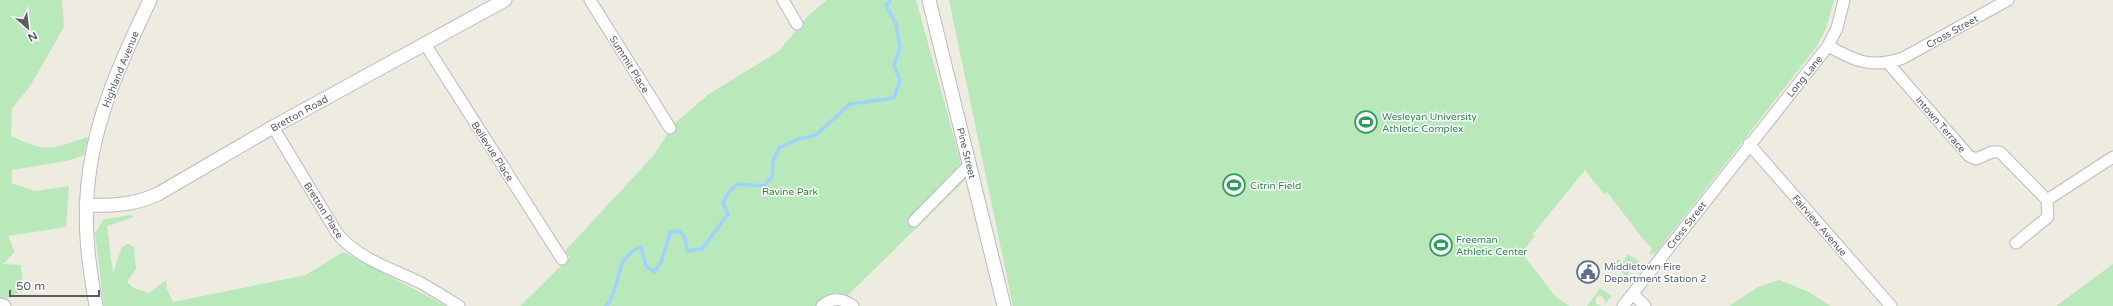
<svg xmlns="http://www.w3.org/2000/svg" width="2113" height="306" font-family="'Varela Round',sans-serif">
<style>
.green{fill:#b9e8ba}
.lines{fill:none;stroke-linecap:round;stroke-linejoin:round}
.stream{stroke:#9fd3ff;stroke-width:3.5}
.minor-casing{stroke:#b8bbc1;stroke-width:13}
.tertiary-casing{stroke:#b8bbc1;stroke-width:15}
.minor{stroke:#fff;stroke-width:11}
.tertiary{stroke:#fff;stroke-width:13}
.labels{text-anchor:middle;stroke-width:3;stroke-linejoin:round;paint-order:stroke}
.street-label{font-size:10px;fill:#595d63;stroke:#fff}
.leisure-label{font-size:10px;fill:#27864d;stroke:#fff;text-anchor:start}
.park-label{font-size:10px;fill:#2d8732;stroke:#fff}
.service-label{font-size:10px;fill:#4e5e75;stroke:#fff;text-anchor:start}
</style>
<rect width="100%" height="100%" fill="#eeebe0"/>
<!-- green -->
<path class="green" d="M0 0H62L64 27 30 86 12 109 11 136C48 153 50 149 88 137L84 155 71 160 12 170V183L35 191 69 186 66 227 8 236 15 252 3 264 21 265 23 290 4 300 0 299Z
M827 0H916L960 159 964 181 837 306H520L570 257 565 251 653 156 675 123 709 94 779 51 807 17Z
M949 0H1834L1826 29 1817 46 1655 254H1649L1652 248 1647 244 1607 192 1604 194 1585 170 1533 234 1535 236 1525 249 1526 252 1523 254 1555 296 1569 306H1013Z
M132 215 134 217 107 226 113 273 122 247 128 244 134 247 136 269 127 282 134 288 149 293 166 280 167 289 173 302 306 275 343 252 446 306H104L95 233 104 219Z
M1627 254 1639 261 1627 276 1613 266 1618 259 1623 262Z
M2113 264V306H2056Z
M1779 280 1807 291 1831 306H1729L1758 287Z
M1600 288 1612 296 1606 303 1602 296 1596 297V304L1602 306H1587Z"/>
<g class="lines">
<!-- stream -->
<path class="stream" d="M606 306C624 284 611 259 641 247L646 266 655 272 662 260 670 232 679 231 685 237 687 251 702 249 728 214 723 203 728 193 737 184 764 186 772 177 773 161 779 148 798 139 816 135 850 104 894 98 900 80 894 66 900 47 896 24 886 5 891 0"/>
<!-- minor casing -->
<g class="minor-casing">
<path id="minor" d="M590 0 670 128
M783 0 797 24
M425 44 562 259
M1828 46C1856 61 1871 69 1903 58L2008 0
M1888 63 1969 156 1976 159 1992 152H2000L2047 200 2048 217 2016 243
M273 127 337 233C357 258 390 268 419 282 432 289 446 298 459 306
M1749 144 1891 306
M2047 200 2113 157
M914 221 970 164
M1633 294 1645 306
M822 306C833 297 842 298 853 306
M1623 306 1828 46 1837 28 1844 0"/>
</g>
<!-- tertiary casing -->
<g class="tertiary-casing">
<path id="tertiary" d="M929 0 1004 306
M86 205C113 206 134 205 158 194L273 127 505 0
M0 305 4 306
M96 306C92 283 88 260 87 237 81 148 113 78 150 0"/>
</g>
<!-- minor -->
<use href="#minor" class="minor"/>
<!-- tertiary -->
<use href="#tertiary" class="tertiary"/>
</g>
<!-- icons -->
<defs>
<g id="stadium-ring" transform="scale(1.15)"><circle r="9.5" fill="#fff" stroke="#2e9e5b" stroke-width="1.5"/><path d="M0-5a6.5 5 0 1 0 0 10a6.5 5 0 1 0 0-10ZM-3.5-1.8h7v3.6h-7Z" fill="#2e9e5b"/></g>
<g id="civic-ring" transform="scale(1.15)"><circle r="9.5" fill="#fff" stroke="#5c6f8a" stroke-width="1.5"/><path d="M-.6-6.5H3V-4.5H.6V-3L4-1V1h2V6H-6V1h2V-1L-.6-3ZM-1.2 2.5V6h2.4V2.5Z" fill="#5c6f8a"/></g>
</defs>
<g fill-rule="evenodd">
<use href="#stadium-ring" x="1366" y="122"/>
<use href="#stadium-ring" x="1234" y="185"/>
<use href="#stadium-ring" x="1441" y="245"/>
<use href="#civic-ring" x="1588" y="272"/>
</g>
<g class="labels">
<!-- street labels -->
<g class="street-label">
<text transform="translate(1952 31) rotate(-29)" y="4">Cross Street</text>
<text transform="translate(630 64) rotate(58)" y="4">Summit Place</text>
<text transform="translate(120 69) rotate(-68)" y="4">Highland Avenue</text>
<text transform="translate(1804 76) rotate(-51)" y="4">Long Lane</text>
<text transform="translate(299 113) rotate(-29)" y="4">Bretton Road</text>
<text transform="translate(1941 124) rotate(49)" y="4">Intown Terrace</text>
<text transform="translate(493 151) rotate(57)" y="4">Bellevue Place</text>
<text transform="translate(967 153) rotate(76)" y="4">Pine Street</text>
<text transform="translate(324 210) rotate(58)" y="4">Bretton Place</text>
<text transform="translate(1686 225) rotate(-52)" y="4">Cross Street</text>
<text transform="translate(1820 225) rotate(49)" y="4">Fairview Avenue</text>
</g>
<!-- leisure labels -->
<g class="leisure-label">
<text x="1382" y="120">Wesleyan University<tspan x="1382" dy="12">Athletic Complex</tspan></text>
<text x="1250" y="189">Citrin Field</text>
<text x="1456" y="243">Freeman<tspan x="1456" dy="12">Athletic Center</tspan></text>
</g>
<!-- park labels -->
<g class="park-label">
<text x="790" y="195">Ravine Park</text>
</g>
<!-- service labels -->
<g class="service-label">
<text x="1604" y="270">Middletown Fire<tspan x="1604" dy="12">Department Station 2</tspan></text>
</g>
</g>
<!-- north arrow -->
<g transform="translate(28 28) rotate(152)" stroke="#ffffff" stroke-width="3" paint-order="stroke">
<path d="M0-3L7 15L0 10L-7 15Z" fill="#595d63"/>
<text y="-6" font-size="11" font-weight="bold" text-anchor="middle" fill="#595d63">N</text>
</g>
<!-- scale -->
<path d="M10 290v6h89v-6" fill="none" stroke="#595d63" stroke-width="2"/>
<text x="16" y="290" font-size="12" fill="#595d63" stroke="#ffffff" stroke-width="3" paint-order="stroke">50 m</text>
</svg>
